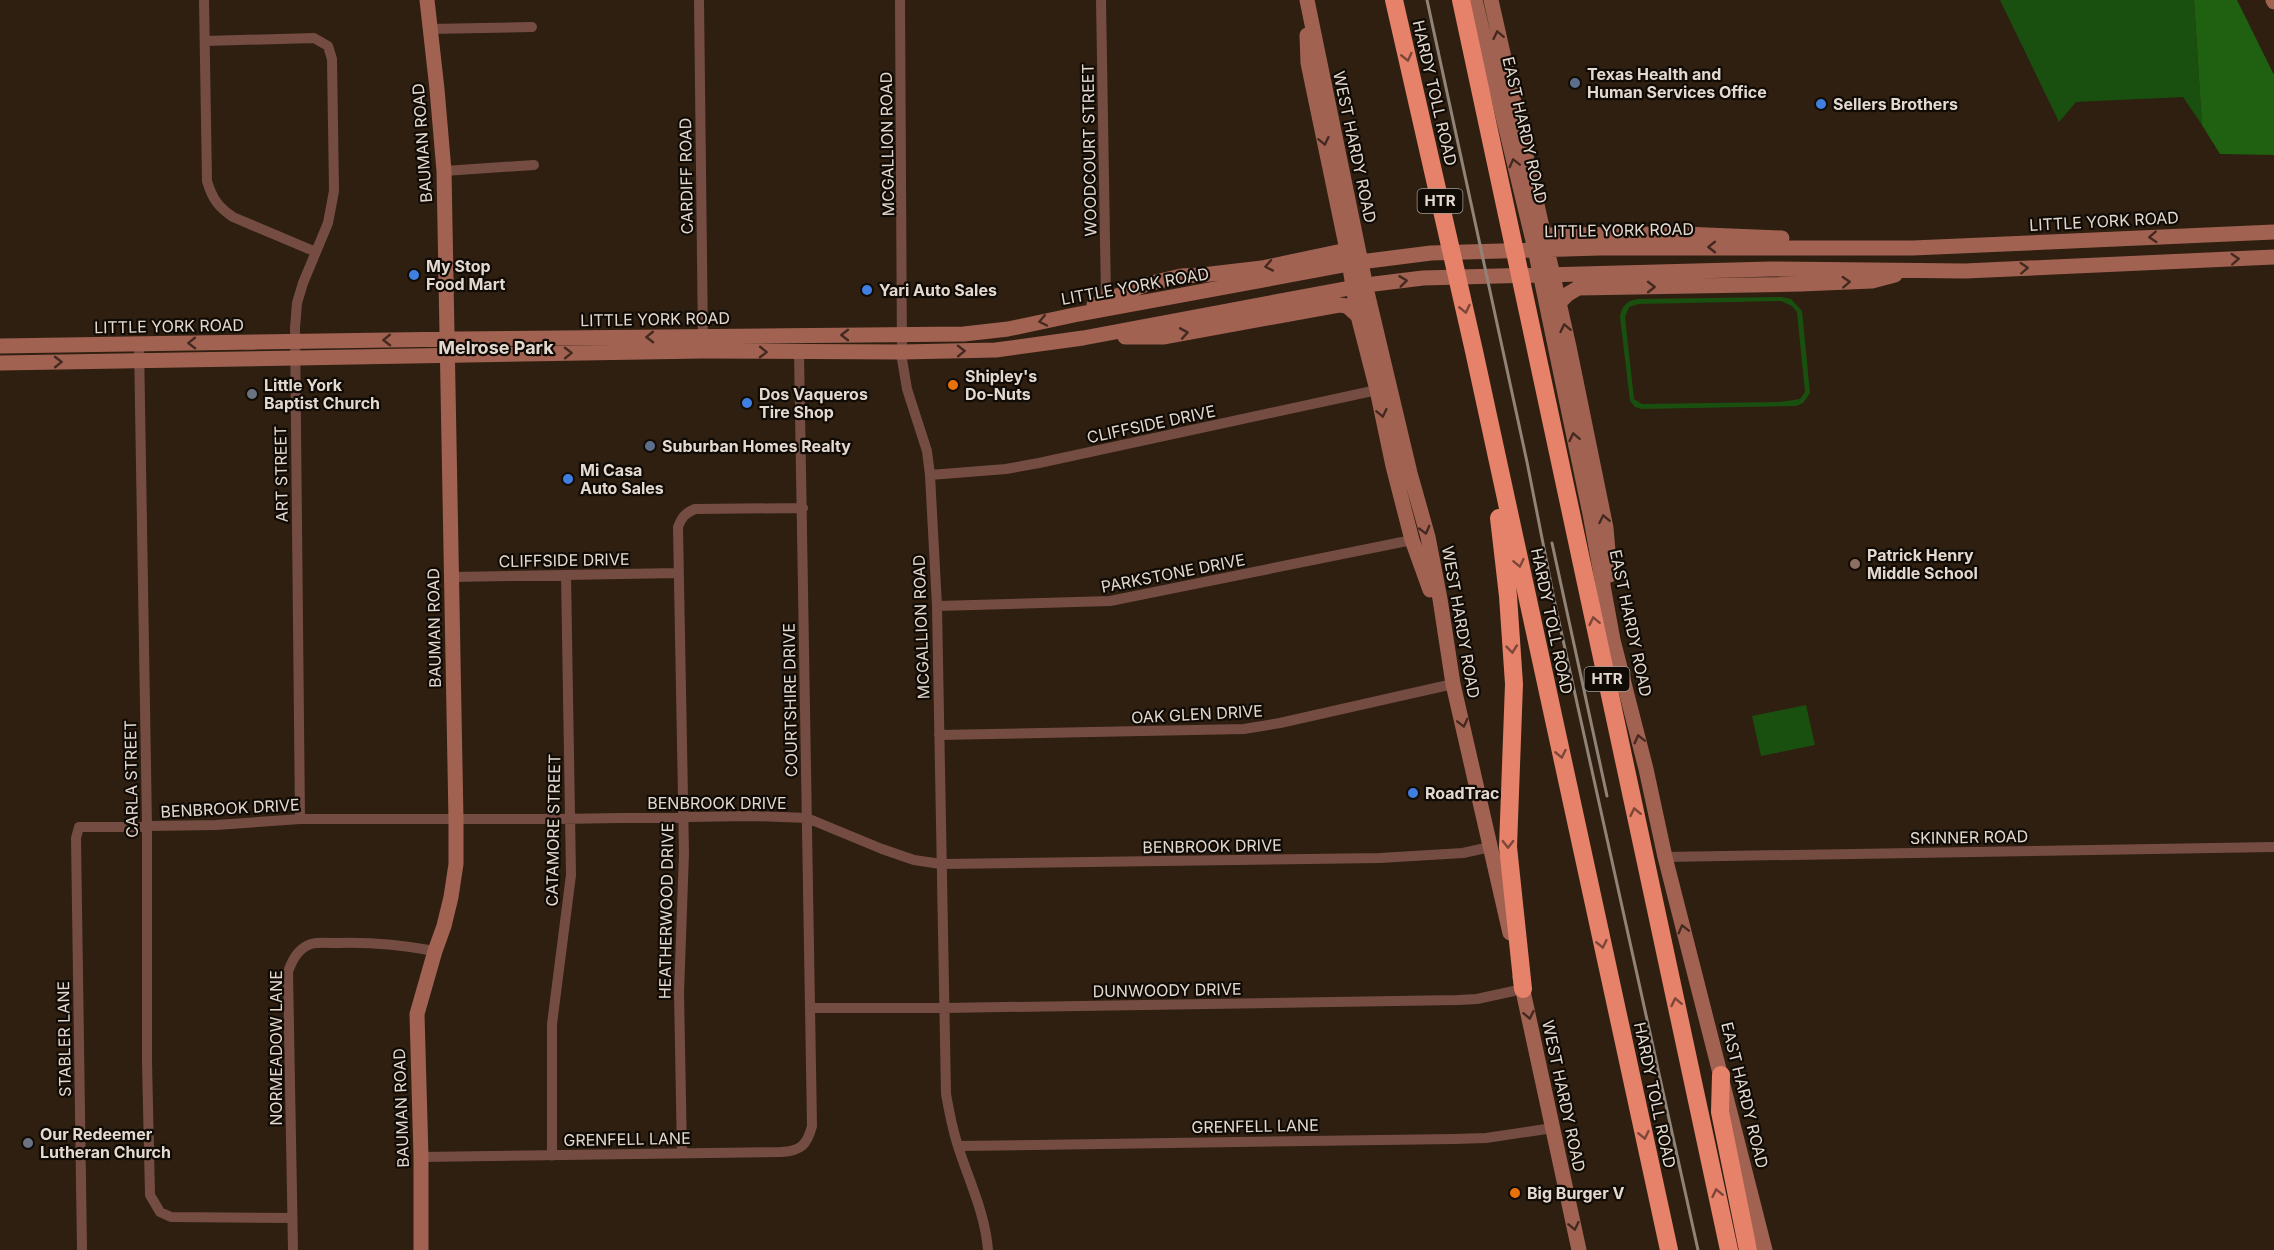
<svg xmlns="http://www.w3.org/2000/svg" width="2274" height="1250" font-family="Inter,sans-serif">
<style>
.green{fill:#1a500f;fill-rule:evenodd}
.forest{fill:#1f6110}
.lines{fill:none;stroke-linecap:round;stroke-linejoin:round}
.street{stroke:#754c42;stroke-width:10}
.secondary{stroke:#a26252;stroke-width:15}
.highway{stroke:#e6816a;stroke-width:18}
.rail{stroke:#908378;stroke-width:3}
.oneway{stroke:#442920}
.oneway2{stroke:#7c4638}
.service-dot{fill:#5c6f8a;stroke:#110b05;stroke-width:2}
.shop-dot{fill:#3f7fe0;stroke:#110b05;stroke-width:2}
.food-dot{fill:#e8710a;stroke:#110b05;stroke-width:2}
.worship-dot{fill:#6b7280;stroke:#110b05;stroke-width:2}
.education-dot{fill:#8d6e63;stroke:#110b05;stroke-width:2}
.labels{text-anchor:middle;stroke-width:4.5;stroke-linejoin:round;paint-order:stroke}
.shield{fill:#110b05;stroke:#a49b93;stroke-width:1.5}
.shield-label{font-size:15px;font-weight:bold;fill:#e3d9d0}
.poi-label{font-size:16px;font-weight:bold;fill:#e3d9d0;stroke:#110b05;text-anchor:start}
.street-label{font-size:16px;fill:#e3d9d0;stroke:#110b05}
.neighbourhood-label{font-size:18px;font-weight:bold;fill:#e3d9d0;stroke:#110b05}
</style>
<rect width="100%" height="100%" fill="#2e1f11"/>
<!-- green -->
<path class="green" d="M2000 0H2194L2202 125 2183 97 2076 102 2059 122Z
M1781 297 1791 299 1802 311 1810 393 1803 403 1796 406 1642 409 1635 407 1630 401 1620 317C1621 307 1627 300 1638 299ZM1781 301 1792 306 1797 312 1805 392 1800 399 1780 402 1642 404 1634 399 1625 317 1629 307 1638 304Z
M1806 705 1815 745 1761 756 1752 716Z"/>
<!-- forest -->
<path class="forest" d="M2194 0H2237L2274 75V155L2220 154 2202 125Z"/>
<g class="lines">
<!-- street -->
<path class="street" d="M204 0 207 181C212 198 218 207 233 217L316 252
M699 0 703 342
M900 0 902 359 907 389 927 451 930 475 937 606 946 1094C949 1111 952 1127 957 1143 968 1179 985 1212 988 1250
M1101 0 1106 299
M429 29 532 27
M205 41 314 38 328 46 332 59 334 191 328 223 303 283 297 303 295 328 300 819
M444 171 534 165
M139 344 147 827V1062L150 1195 160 1212 171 1217 292 1218
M930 475 1006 469 1039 463 1377 390
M451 577 678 573
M937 606 1110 601 1412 540
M939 735 1244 729 1280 723 1453 684
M1665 857 2274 847
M811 1008H944L1458 1000 1477 999 1523 989
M958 1146 1454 1139 1486 1138 1553 1128
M682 1153 679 993 684 853 678 527C682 517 685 513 695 509L803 508
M552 1156V1024L571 875 566 575
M421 1157 781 1152C801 1151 807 1145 812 1126L799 352
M82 1250 76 838 79 827 216 825 300 819H557L752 816 807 818 882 849 914 860 941 864 1380 858 1463 853 1490 847
M293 1250 288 972C292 960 298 948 311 944 319 942 330 943 338 943 372 942 402 945 435 951"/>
<!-- secondary -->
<path class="secondary" d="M1307 0 1367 292 1410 473 1428 537 1440 599 1453 684 1510 933
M1475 0 1535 249 1590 514 1613 640 1646 769 1665 857 1765 1250
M1491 0 1569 347 1606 528 1610 575
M2273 0 2274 2
M1307 35 1308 63 1347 250 1358 316 1377 390 1393 466 1412 540 1430 590
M1545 235 1683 234 1782 238
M1560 302 1568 294 1578 288 1801 284 1872 281 1895 275
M1094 305 1147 284 1181 276 1202 275 1262 268 1347 250
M1125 337H1163L1339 305 1347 306 1358 316
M0 346 457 339 964 334 1008 329 1074 315 1360 262 1431 253 1600 248H1913L2274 232
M0 363 703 351 902 352 996 350 1083 338 1366 285 1423 278 1771 269 1965 271 2274 257
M1520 977 1579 1250
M421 1250V1157L417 1014 435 951 444 926 451 897 456 864V820L444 171 437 89 427 0"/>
<!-- highway -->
<path class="highway" d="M1394 0 1474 351 1669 1250
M1461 0 1729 1250
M1499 518 1508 596 1514 684 1508 847 1523 989
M1721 1075 1720 1112 1748 1250"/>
<!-- rail -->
<path class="rail" d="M1427 0 1527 462 1554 599 1698 1250
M1552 543 1607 796"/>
</g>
<!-- one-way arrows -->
<defs><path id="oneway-chevron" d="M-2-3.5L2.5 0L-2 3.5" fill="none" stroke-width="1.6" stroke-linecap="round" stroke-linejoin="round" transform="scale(1.5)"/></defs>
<g class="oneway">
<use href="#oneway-chevron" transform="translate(1498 35) rotate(-102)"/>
<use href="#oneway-chevron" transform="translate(1324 141) rotate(78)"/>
<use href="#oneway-chevron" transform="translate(1514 163) rotate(-104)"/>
<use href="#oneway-chevron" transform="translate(2153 237) rotate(177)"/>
<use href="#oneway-chevron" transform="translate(1712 247) rotate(180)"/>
<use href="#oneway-chevron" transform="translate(2235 259) rotate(-3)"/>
<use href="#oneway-chevron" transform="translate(1269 266) rotate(169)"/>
<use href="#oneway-chevron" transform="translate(2024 268) rotate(-3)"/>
<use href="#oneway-chevron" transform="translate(1403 281) rotate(-7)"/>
<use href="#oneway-chevron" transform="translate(1846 282) rotate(-3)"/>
<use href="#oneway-chevron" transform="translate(1651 287)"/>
<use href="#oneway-chevron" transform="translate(1043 321) rotate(168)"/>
<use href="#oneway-chevron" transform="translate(1565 328) rotate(-102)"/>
<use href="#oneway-chevron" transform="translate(1184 333) rotate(-10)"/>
<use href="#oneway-chevron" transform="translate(845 335) rotate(180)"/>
<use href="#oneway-chevron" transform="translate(650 337) rotate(179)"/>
<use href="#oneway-chevron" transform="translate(387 340) rotate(179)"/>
<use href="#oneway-chevron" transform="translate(192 343) rotate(179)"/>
<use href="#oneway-chevron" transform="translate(961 351) rotate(-1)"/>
<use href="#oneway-chevron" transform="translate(763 352) rotate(1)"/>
<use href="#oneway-chevron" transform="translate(568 353) rotate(-1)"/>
<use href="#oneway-chevron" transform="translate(58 362) rotate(-1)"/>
<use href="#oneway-chevron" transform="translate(1382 413) rotate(78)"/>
<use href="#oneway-chevron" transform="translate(1574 437) rotate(-102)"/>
<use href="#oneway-chevron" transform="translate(1604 519) rotate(-101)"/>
<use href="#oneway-chevron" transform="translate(1425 530) rotate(75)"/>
<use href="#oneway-chevron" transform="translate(1463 723) rotate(76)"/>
<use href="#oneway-chevron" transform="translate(1639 739) rotate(-104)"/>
<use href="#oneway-chevron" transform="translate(1683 929) rotate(-104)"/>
<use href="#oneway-chevron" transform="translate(1529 1015) rotate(78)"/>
<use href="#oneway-chevron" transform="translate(1574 1226) rotate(78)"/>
</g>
<g class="oneway2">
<use href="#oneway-chevron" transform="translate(1407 57) rotate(77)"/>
<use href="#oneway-chevron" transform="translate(1465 309) rotate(77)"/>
<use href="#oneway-chevron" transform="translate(1519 563) rotate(78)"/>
<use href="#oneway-chevron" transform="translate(1594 621) rotate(-102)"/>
<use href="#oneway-chevron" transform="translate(1512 649) rotate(84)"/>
<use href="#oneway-chevron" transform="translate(1561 754) rotate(78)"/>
<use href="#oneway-chevron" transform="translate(1635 812) rotate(-102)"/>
<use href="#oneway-chevron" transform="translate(1508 844) rotate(89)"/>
<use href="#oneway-chevron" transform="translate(1602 944) rotate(78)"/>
<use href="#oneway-chevron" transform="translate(1676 1002) rotate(-102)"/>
<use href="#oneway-chevron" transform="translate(1644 1135) rotate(78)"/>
<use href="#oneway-chevron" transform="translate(1717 1193) rotate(-102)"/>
</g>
<!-- markers -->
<g class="service-dot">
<circle cx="1575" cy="83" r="6"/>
<circle cx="650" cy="446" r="6"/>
</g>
<g class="shop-dot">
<circle cx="1821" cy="104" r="6"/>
<circle cx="414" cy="275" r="6"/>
<circle cx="867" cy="290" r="6"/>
<circle cx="747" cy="403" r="6"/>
<circle cx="568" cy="479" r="6"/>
<circle cx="1413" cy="793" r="6"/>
</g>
<g class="food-dot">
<circle cx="953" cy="385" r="6"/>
<circle cx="1515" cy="1193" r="6"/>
</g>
<g class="worship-dot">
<circle cx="252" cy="394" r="6"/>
<circle cx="28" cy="1143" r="6"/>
</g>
<circle class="education-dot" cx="1855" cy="564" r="6"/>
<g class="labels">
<!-- shield labels -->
<g class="shield">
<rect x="1417.5" y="189" width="45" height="24" rx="4.5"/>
<rect x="1584.5" y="667" width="45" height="24" rx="4.5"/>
</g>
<g class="shield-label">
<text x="1440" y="206">HTR</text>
<text x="1607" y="684">HTR</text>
</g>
<!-- poi labels -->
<g class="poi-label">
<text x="1587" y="80">Texas Health and<tspan x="1587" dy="18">Human Services Office</tspan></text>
<text x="1833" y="110">Sellers Brothers</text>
<text x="426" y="272">My Stop<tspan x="426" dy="18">Food Mart</tspan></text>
<text x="879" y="296">Yari Auto Sales</text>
<text x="965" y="382">Shipley's<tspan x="965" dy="18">Do-Nuts</tspan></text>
<text x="264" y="391">Little York<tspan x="264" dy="18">Baptist Church</tspan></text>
<text x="759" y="400">Dos Vaqueros<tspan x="759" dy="18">Tire Shop</tspan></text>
<text x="662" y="452">Suburban Homes Realty</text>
<text x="580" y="476">Mi Casa<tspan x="580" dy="18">Auto Sales</tspan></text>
<text x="1867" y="561">Patrick Henry<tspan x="1867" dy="18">Middle School</tspan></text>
<text x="1425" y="799">RoadTrac</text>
<text x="40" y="1140">Our Redeemer<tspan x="40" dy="18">Lutheran Church</tspan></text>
<text x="1527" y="1199">Big Burger V</text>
</g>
<!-- street labels -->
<g class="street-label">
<text transform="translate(1435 93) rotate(77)" y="6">HARDY TOLL ROAD</text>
<text transform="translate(1525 130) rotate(77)" y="6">EAST HARDY ROAD</text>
<text transform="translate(422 143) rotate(-94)" y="6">BAUMAN ROAD</text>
<text transform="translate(887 144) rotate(-91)" y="6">MCGALLION ROAD</text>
<text transform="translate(1355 147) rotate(78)" y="6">WEST HARDY ROAD</text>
<text transform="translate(1089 150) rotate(-91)" y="6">WOODCOURT STREET</text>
<text transform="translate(686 176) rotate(-91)" y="6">CARDIFF ROAD</text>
<text transform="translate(2104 221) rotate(-3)" y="6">LITTLE YORK ROAD</text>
<text transform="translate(1619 230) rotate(-1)" y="6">LITTLE YORK ROAD</text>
<text transform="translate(1135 286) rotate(-10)" y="6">LITTLE YORK ROAD</text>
<text transform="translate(655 319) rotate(-1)" y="6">LITTLE YORK ROAD</text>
<text transform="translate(169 326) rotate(-1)" y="6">LITTLE YORK ROAD</text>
<text transform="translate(1151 424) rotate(-12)" y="6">CLIFFSIDE DRIVE</text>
<text transform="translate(281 474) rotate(-91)" y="6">ART STREET</text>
<text transform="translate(564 560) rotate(-1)" y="6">CLIFFSIDE DRIVE</text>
<text transform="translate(1173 573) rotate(-11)" y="6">PARKSTONE DRIVE</text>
<text transform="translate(1552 621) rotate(78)" y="6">HARDY TOLL ROAD</text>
<text transform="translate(1461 622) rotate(80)" y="6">WEST HARDY ROAD</text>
<text transform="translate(1631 623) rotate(78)" y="6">EAST HARDY ROAD</text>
<text transform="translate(921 627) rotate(-92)" y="6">MCGALLION ROAD</text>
<text transform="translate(434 628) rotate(-91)" y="6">BAUMAN ROAD</text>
<text transform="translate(790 700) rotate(-91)" y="6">COURTSHIRE DRIVE</text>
<text transform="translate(1197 714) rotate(-3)" y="6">OAK GLEN DRIVE</text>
<text transform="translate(131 779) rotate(-91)" y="6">CARLA STREET</text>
<text x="717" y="809">BENBROOK DRIVE</text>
<text transform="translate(230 808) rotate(-3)" y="6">BENBROOK DRIVE</text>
<text transform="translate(553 830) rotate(-89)" y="6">CATAMORE STREET</text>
<text transform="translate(1969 837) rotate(-1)" y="6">SKINNER ROAD</text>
<text transform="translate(1212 846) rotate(-1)" y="6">BENBROOK DRIVE</text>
<text transform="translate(666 911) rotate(-89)" y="6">HEATHERWOOD DRIVE</text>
<text transform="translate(1167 990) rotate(-1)" y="6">DUNWOODY DRIVE</text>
<text transform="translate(64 1039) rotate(-91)" y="6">STABLER LANE</text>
<text transform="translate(276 1048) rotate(-90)" y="6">NORMEADOW LANE</text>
<text transform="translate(1655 1095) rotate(78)" y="6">HARDY TOLL ROAD</text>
<text transform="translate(1745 1095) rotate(76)" y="6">EAST HARDY ROAD</text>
<text transform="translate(1564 1096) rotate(78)" y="6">WEST HARDY ROAD</text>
<text transform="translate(401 1108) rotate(-92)" y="6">BAUMAN ROAD</text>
<text transform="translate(1255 1126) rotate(-1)" y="6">GRENFELL LANE</text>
<text transform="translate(627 1139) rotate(-1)" y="6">GRENFELL LANE</text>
</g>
<!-- neighbourhood labels -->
<g class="neighbourhood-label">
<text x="496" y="354">Melrose Park</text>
</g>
</g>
</svg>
